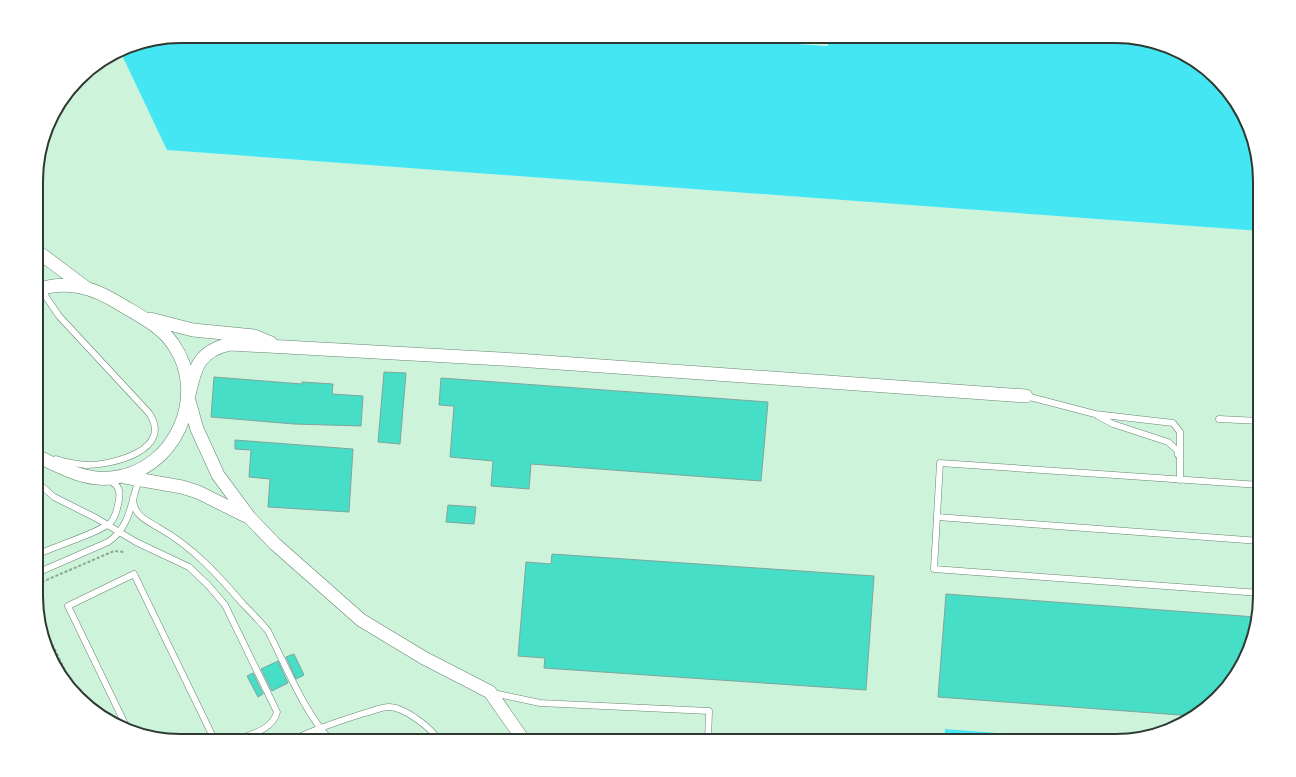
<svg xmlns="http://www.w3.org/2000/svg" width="1296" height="777" font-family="Barlow,sans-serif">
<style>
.built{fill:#cdf3da}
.water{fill:#45e6f4}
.building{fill:#46dec7;stroke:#80a49c}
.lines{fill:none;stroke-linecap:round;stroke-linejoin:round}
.lane-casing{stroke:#688472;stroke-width:7}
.street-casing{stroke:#688472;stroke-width:14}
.path{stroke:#8da394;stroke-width:2;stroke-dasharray:3 2;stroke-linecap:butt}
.lane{stroke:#fff;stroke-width:6}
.street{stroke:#fff;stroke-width:13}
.rim{fill:none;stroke:#2d3931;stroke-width:2}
</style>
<rect width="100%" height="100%" fill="#ddfbe7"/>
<!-- built -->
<path class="built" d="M676 36H829L828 46Z
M120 51 168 150 1260 231V605L1240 669 1188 721 1124 741 945 729 944 741H181L108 721 60 676 37 615V162L51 117 85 72Z"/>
<!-- water -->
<path class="water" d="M181 36H676L828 46 829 36H1115L1188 56 1236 101 1260 171V231L167 150 120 51 126 47Z
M945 729 1104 741H944Z"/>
<!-- building -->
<path class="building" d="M384 372 406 373 400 444 378 442Z
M214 377 302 384V382L333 384 332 394 363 396 361 426 294 424 211 417Z
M441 378 768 402 761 481 531 464 529 489 491 486 493 461 450 457 454 406 439 405Z
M235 440 353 449 349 512 268 507 270 479 249 477 251 450 235 449Z
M448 505 476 507 474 524 446 522Z
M552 554 874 576 866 690 544 668 545 658 518 656 526 562 551 564Z
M946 594 1256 617 1240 669 1193 716 938 697Z
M294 654 304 675 296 679 286 657Z
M278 661 288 683 272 691 261 669Z
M253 673 263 694 258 697 247 676Z"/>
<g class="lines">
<!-- lane casing -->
<g class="lane-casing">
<path id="lane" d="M40 288 59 316 149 413C174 450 113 465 86 465 76 464 65 462 56 459
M1026 396 1095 414 1173 423 1180 432V480
M1098 416 1113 424 1168 442 1177 450 1178 455
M1219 419 1260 421
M37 482 54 497 96 518 136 542 189 567 208 585 225 605 277 712C273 730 249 735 234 741
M1260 485 940 463 934 569 1260 593
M133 498C133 515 146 520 159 528 193 547 218 575 243 604 252 613 260 621 268 631 287 668 303 710 331 741
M937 517 1260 541
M37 555C54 546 100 533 111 522 116 516 118 506 119 499 121 489 116 483 108 480
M37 573 108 542C130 528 131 502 139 479
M493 693 540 703 709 711 708 741
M126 726 68 606 134 574 215 741
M319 727 321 741
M290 741C315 729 339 721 365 713 373 711 381 707 389 707 404 707 432 728 439 741"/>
</g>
<!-- street casing -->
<g class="street-casing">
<path id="street" d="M37 251 85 287
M37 290C68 279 94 288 120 304 138 315 161 326 173 344 209 395 175 472 111 478 85 481 60 467 37 456
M150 319 193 330 254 336 271 343
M189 395C195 367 199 351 230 344L517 360 1026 396
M189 401 197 429 218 475 249 517 275 544 361 620 424 658 490 692 524 741
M125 477 182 487 198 492 246 516"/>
</g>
<!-- path -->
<path class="path" d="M37 584 114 551 124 552
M37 613 74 689"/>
<!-- lane -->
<use href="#lane" class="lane"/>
<!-- street -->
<use href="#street" class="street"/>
</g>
<!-- crop -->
<path d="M0 0H1296V777H0ZM181 43H1115A138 138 0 0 1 1253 181V596A138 138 0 0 1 1115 734H181A138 138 0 0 1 43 596V181A138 138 0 0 1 181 43Z" fill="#fff" fill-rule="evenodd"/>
<path class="rim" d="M181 43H1115A138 138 0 0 1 1253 181V596A138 138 0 0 1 1115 734H181A138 138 0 0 1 43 596V181A138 138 0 0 1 181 43Z"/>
</svg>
